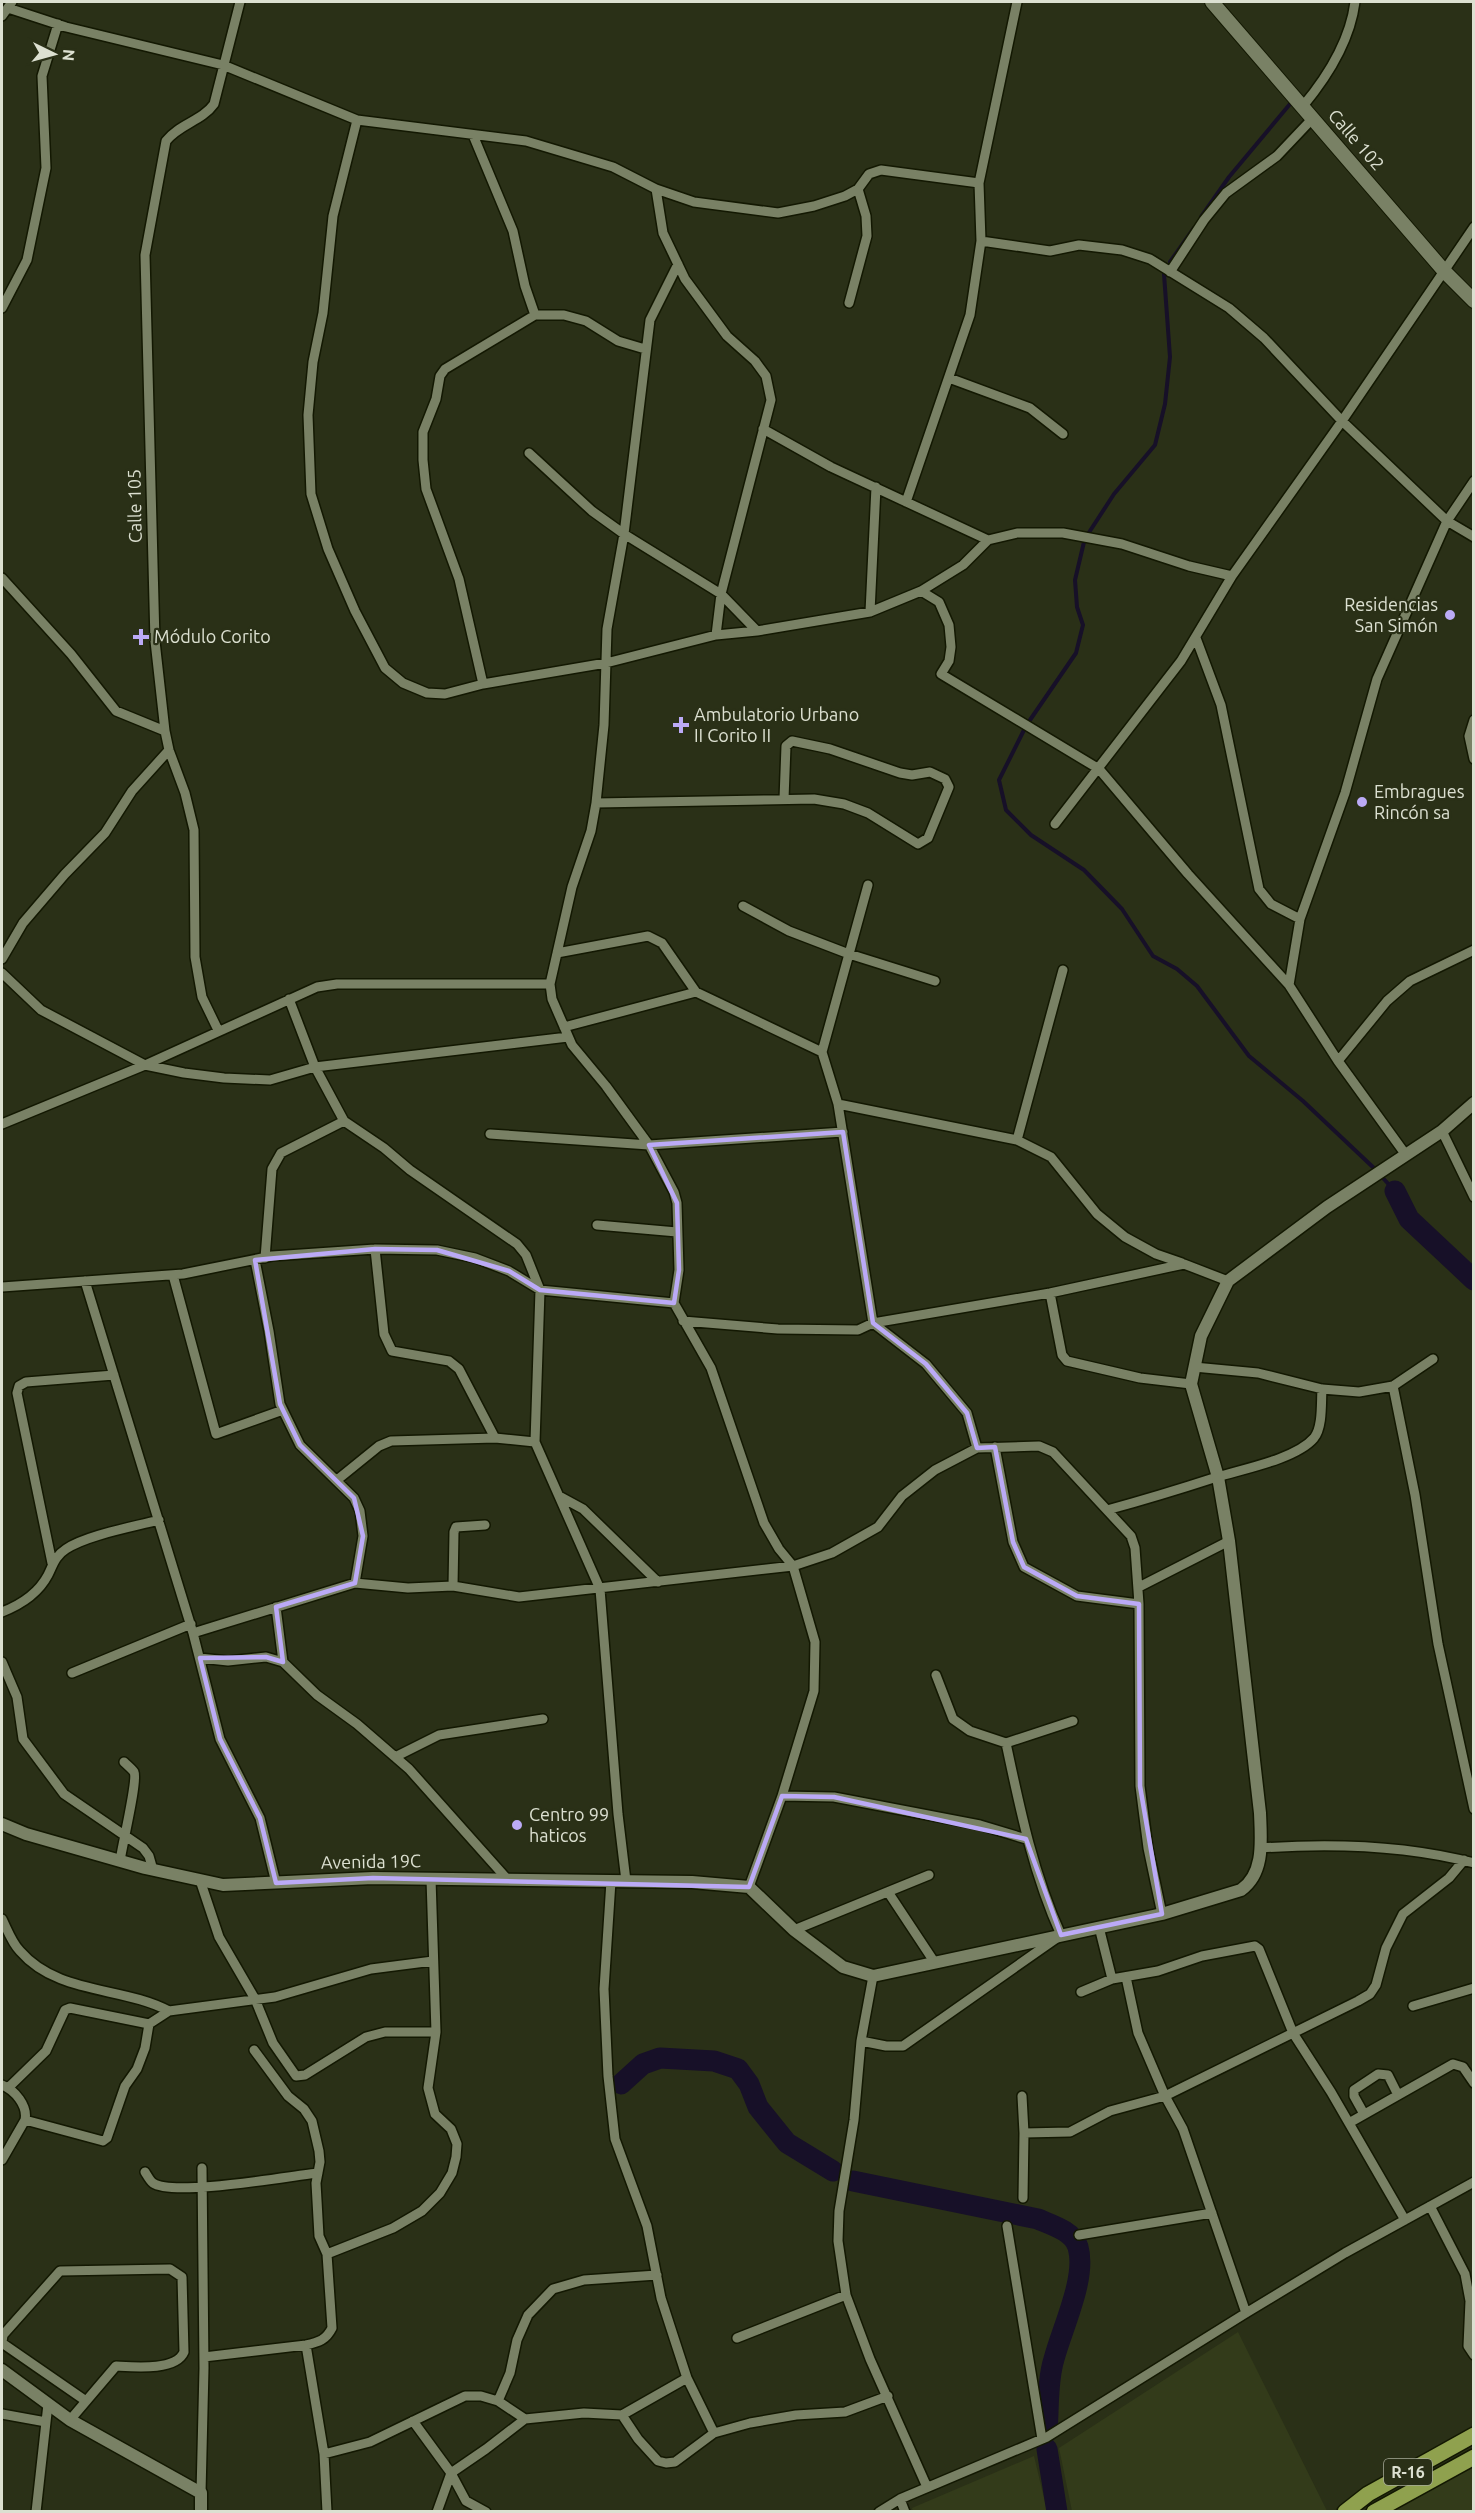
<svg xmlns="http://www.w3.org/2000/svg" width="1475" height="2513" font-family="Ubuntu,sans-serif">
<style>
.built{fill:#333b1a}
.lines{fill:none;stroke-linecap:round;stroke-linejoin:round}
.stream{stroke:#171028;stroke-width:4}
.river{stroke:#171028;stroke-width:21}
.minor-casing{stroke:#131802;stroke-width:12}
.tertiary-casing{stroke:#131802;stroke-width:15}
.secondary-casing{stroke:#131802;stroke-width:16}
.primary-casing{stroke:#131802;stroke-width:18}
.minor{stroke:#798165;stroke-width:9}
.tertiary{stroke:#798165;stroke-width:12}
.secondary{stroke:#798165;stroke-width:14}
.primary{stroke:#8fa14e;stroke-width:15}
.marked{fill:none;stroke:#bbaaf6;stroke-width:4.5;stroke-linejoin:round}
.poi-dot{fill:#bbaaf6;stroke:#2a3017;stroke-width:2}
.labels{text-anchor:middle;stroke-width:4.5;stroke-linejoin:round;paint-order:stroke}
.shield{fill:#2a3017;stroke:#a7ab99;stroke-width:1.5}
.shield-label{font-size:16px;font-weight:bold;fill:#dce0d1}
.street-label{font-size:18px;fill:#dce0d1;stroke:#2a3017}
.poi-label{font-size:18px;fill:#dce0d1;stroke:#2a3017;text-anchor:start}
</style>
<rect width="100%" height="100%" fill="#2a3017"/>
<!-- built -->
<path class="built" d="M1238 2332 1327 2511H1072L1059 2448Z
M1034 2456 1047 2511H913L912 2508Z
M1473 2464V2511H1387Z"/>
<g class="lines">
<!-- stream -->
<path class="stream" d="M1201 217 1229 177 1290 104
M1170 262 1194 228
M1088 534 1114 494 1155 445 1165 404 1170 357 1164 274
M1030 720 1076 653 1083 625 1077 607 1075 580 1084 542
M1024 730 999 780 1006 810 1031 835 1084 870 1122 909 1153 956 1177 969 1197 986 1249 1056 1303 1101 1376 1170
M1381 1176 1395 1191"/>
<!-- river -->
<path class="river" d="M1395 1191 1409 1219 1474 1280
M621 2084 643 2064 660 2058 714 2061 738 2069 749 2084 758 2107 787 2143 833 2171
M853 2181 1038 2219C1052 2225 1073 2231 1078 2247 1087 2278 1062 2328 1054 2359 1047 2381 1049 2409 1047 2432
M1047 2449 1057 2512"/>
<!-- minor casing -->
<g class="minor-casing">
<path id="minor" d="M8 8 66 27 223 65 357 120 526 141 613 167 656 189 694 202 778 213 814 206 845 196 858 189 869 174 881 170 979 183 1017 2
M2 16 12 2
M1303 106C1328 76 1350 41 1355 2
M357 120 333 216 323 313 313 362 308 415 311 494 328 549 355 611 385 668 403 683 427 693 445 694 483 684 606 663 716 635 757 631 870 612 921 591 963 565 988 540
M473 135 513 231 525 286 535 315
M656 189 663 233 685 279 727 336 755 361 766 376 771 400 721 594 716 635
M981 241 1050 251 1079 245 1122 250 1150 259 1229 308 1264 338 1342 421 1447 521 1474 537
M678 264 650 320 624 534 607 629 604 725 596 803 591 831 572 887 550 984 552 999 572 1045 606 1086 649 1145 674 1192 677 1203 679 1270 674 1303 711 1368 764 1523 779 1549 793 1566 815 1642 814 1691 782 1796 749 1887
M1170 272 1204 220 1226 193 1277 156 1313 118
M849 303 867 236 866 216 858 189
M2 308 27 260 46 168 42 76 58 24
M949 378 1030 408 1063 434
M763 429 831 467 988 540 1017 533H1063L1122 544 1189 566 1232 576
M529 453 592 511 624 534 721 594 757 631
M906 502 970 315 981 241 979 183
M2 578 71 654 116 711 165 731
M921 591 939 602 949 625 951 647 949 661 941 674 1099 769 1188 874 1289 985 1338 1061 1406 1155
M870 612 876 487
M1196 638 1221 705 1259 889 1271 904 1300 919 1289 985
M483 684 459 579 426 489 423 460V432L436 399 440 376 445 369 535 315H564L586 321 618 341 645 349
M1474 720 1469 736 1474 759
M596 803 814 799 844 804 868 813 918 844 928 838 949 787 945 779 930 772 912 775 900 773 830 749 792 741 786 746 784 799
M1055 824 1181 661 1232 576 1342 421 1474 227
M743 906 789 931 849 954 935 981
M1300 919 1345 793 1377 679 1447 521 1474 481
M557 953 648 936 662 943 696 992 822 1052 838 1104 873 1323 926 1364 967 1413 977 1448
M2 959 23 923 65 874 105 833 132 791 169 750
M2 973 41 1010 145 1065 184 1073 224 1078 270 1080 315 1067 568 1037
M289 999 315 1067 344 1121 384 1148 410 1170 517 1244 526 1255 540 1290 535 1442 600 1589 618 1814 626 1881
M564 1027 696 992
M218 1030 202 997 195 957 194 830 185 793 169 750 165 731 155 641 145 255 166 141C179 124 202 121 214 104L240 2
M822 1052 868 885
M1338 1061 1387 1001 1410 981 1474 950
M838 1104 1017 1140 1051 1157 1097 1214 1125 1237 1156 1254 1182 1263
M2 1124 145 1065 317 987 337 984H550
M1442 1131 1474 1197
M490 1134 649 1145 843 1132
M1017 1140 1063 970
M597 1225 677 1232
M375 1249 384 1334 392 1351 449 1361 459 1369 495 1438
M265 1258 272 1169 281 1153 344 1121
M255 1260 269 1331 280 1404 300 1445 354 1498 360 1511 363 1536 355 1583
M173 1275 216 1434 283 1410
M85 1281 193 1633 220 1739 260 1818 276 1883
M2 1287 183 1274 272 1256 375 1249 437 1250 475 1258 509 1271 540 1290 674 1303
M1050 1293 1062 1355 1067 1361 1140 1378 1191 1384
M683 1321 778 1329 858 1330 873 1323 1050 1293 1184 1264 1228 1281
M1194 1367 1258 1373 1322 1389 1359 1392 1393 1386 1433 1359
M1393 1386 1415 1495 1438 1644 1474 1809
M995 1447 1013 1542 1024 1567 1077 1596 1139 1604
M337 1480 379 1446 391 1441 495 1438 535 1442
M559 1496 583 1509 658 1582
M1107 1510C1144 1500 1180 1489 1217 1477 1243 1469 1296 1459 1314 1438 1323 1427 1321 1402 1322 1389
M52 1563 17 1393 19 1386 26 1382 114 1375
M453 1586 454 1532 456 1527 485 1525
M1139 1587 1229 1541
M276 1607 283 1662
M2 1612C20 1605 38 1594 48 1575 53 1565 55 1556 66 1549 87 1535 133 1527 159 1520
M193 1633 355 1583 408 1588 453 1586 519 1597 793 1566 832 1553 878 1527 902 1496 935 1470 977 1448 1039 1446 1053 1452 1131 1536 1135 1548 1139 1604 1140 1786 1148 1848 1162 1914
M200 1658 228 1661 266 1657 283 1662 317 1695 357 1724 409 1769 508 1880
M2 1662 17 1697 23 1739 64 1794 143 1848 149 1856 153 1870
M72 1673 191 1624
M936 1675 953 1719 970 1731 1006 1743 1073 1721
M395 1757 439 1735 543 1719
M782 1796 834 1797 980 1825 1026 1839
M1261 1848C1332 1843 1405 1845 1474 1863
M120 1861C122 1846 138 1780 134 1772 132 1769 127 1765 124 1762
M200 1880 219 1937 255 1999 273 2043 296 2076 305 2075 366 2037 385 2032H436
M611 1881 604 1989 608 2076 615 2139 647 2226 661 2298 687 2378 714 2433
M888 1892 935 1963
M2 1919C7 1929 12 1943 20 1951 58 1995 122 1986 169 2011L275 1997 371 1969 433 1961
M1099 1927 1112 1979
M794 1930 929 1875
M873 1976 861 2041 854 2120 839 2211 838 2241 846 2295 870 2359 927 2487
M1126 1977 1138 2033 1165 2096 1183 2129 1246 2313
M1081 1992 1112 1979 1158 1971 1202 1956 1255 1946 1259 1949 1293 2033 1331 2092 1405 2220
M1413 2006 1474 1988
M861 2041 886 2046H903L1061 1935C1033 1873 1020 1809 1006 1743
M254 2050 288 2096 304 2109 312 2121 319 2151 320 2162 316 2183 319 2236 327 2254
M2 2085C15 2090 28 2106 25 2120L2 2160
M8 2088 46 2051 65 2010 70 2008 149 2024 169 2011
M1022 2096 1024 2133 1070 2132 1110 2111 1165 2096 1358 2001 1370 1994 1376 1985 1386 1948 1403 1914 1449 1878 1464 1860
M1364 2114 1354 2096V2090L1378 2074 1388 2075 1398 2095
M25 2120 103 2141 107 2138 125 2086 137 2069 145 2048 149 2024
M1349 2123 1453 2064 1463 2067 1474 2083
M145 2172C147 2175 150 2181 153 2183 173 2197 289 2176 318 2173
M1023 2198 1024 2133
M1430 2206 1465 2274 1470 2301 1468 2346 1474 2355
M1007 2226 1042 2439
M1079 2235 1212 2213
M737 2338 846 2295
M2 2342 3 2335 60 2271 170 2269 182 2277 184 2352C176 2371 134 2367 116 2366L70 2420
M2 2343 86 2401
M306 2345 324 2454 327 2512
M204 2357 306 2345C319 2342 326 2340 332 2328L327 2254 393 2228 422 2211 440 2193 452 2173 456 2157 457 2144 451 2129 435 2114 428 2088 436 2032 431 1879
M498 2401 510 2373 517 2340 528 2315 553 2289 584 2280 657 2275
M2 2414 46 2422
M622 2415 638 2439 658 2461 666 2463 675 2462 714 2433 750 2423 796 2415 845 2412 888 2396
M413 2421 451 2473 466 2501 486 2512
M324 2454 370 2442 465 2396H481L498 2401 525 2419 584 2413 622 2415 687 2378
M201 2493 204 2368 202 2168
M900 2499 905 2512
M36 2512 48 2404
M437 2512 451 2473 486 2449 525 2419
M879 2512 900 2499 1047 2437 1246 2313 1345 2253 1474 2182"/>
</g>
<!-- tertiary casing -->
<g class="tertiary-casing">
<path id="tertiary" d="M2 1824 26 1834 145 1868 223 1885 373 1878 692 1882 749 1887 794 1930 843 1967 873 1976 1162 1914 1241 1890C1265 1873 1261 1840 1260 1813L1229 1541 1218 1477 1191 1384 1201 1336 1228 1281 1327 1207 1442 1131 1474 1103
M2 2370 70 2420 201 2493V2512"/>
</g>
<!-- secondary casing -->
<g class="secondary-casing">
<path id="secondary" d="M1212 2 1445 272 1474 301"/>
</g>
<!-- primary casing -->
<g class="primary-casing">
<path id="primary" d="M1345 2512 1368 2494 1474 2435
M1374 2512 1474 2457"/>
</g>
<!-- minor -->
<use href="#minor" class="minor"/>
<!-- tertiary -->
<use href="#tertiary" class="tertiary"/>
<!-- secondary -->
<use href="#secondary" class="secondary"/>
<!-- primary -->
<use href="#primary" class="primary"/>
</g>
<!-- marked area -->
<path class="marked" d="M843 1132 873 1323 926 1364 967 1413 977 1448 995 1447 1013 1542 1024 1567 1077 1596 1139 1604 1140 1786 1162 1914 1061 1935 1026 1839 834 1797 782 1796 749 1887 373 1878 276 1883 260 1818 220 1739 200 1658 266 1657 283 1662 276 1607 355 1583 363 1536 354 1498 300 1445 280 1404 255 1260 375 1249 437 1250 509 1271 540 1290 674 1303 679 1270 677 1203 649 1145Z"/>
<!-- markers -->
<g class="poi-dot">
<circle cx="1450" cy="615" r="6"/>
<path d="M138 628h6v6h6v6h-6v6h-6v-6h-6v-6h6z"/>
<path d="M678 716h6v6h6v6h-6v6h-6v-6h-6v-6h6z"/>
<circle cx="1362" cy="802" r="6"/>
<circle cx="517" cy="1825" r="6"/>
</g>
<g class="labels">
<!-- shield labels -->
<rect class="shield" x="1384" y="2459" width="48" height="26" rx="4.5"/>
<g class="shield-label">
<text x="1408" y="2478">R-16</text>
</g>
<!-- street labels -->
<g class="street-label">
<text transform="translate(1356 140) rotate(49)" y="6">Calle 102</text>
<text transform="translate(135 506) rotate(-91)" y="6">Calle 105</text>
<text transform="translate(371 1862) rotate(-1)" y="6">Avenida 19C</text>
</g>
<!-- poi labels -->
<g class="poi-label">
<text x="1438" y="611" text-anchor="end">Residencias<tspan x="1438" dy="21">San Simón</tspan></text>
<text x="154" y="643">Módulo Corito</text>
<text x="694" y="721">Ambulatorio Urbano<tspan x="694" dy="21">II Corito II</tspan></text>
<text x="1374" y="798">Embragues<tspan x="1374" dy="21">Rincón sa</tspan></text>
<text x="529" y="1821">Centro 99<tspan x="529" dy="21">haticos</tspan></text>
</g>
</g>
<!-- border -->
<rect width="1475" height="2513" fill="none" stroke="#dce0d1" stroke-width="6"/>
<!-- north arrow -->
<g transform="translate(54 54) rotate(95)" stroke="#2a3017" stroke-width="4.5" paint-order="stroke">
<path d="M0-4.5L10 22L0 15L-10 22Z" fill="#dce0d1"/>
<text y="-9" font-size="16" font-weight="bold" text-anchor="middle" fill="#dce0d1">N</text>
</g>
</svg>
